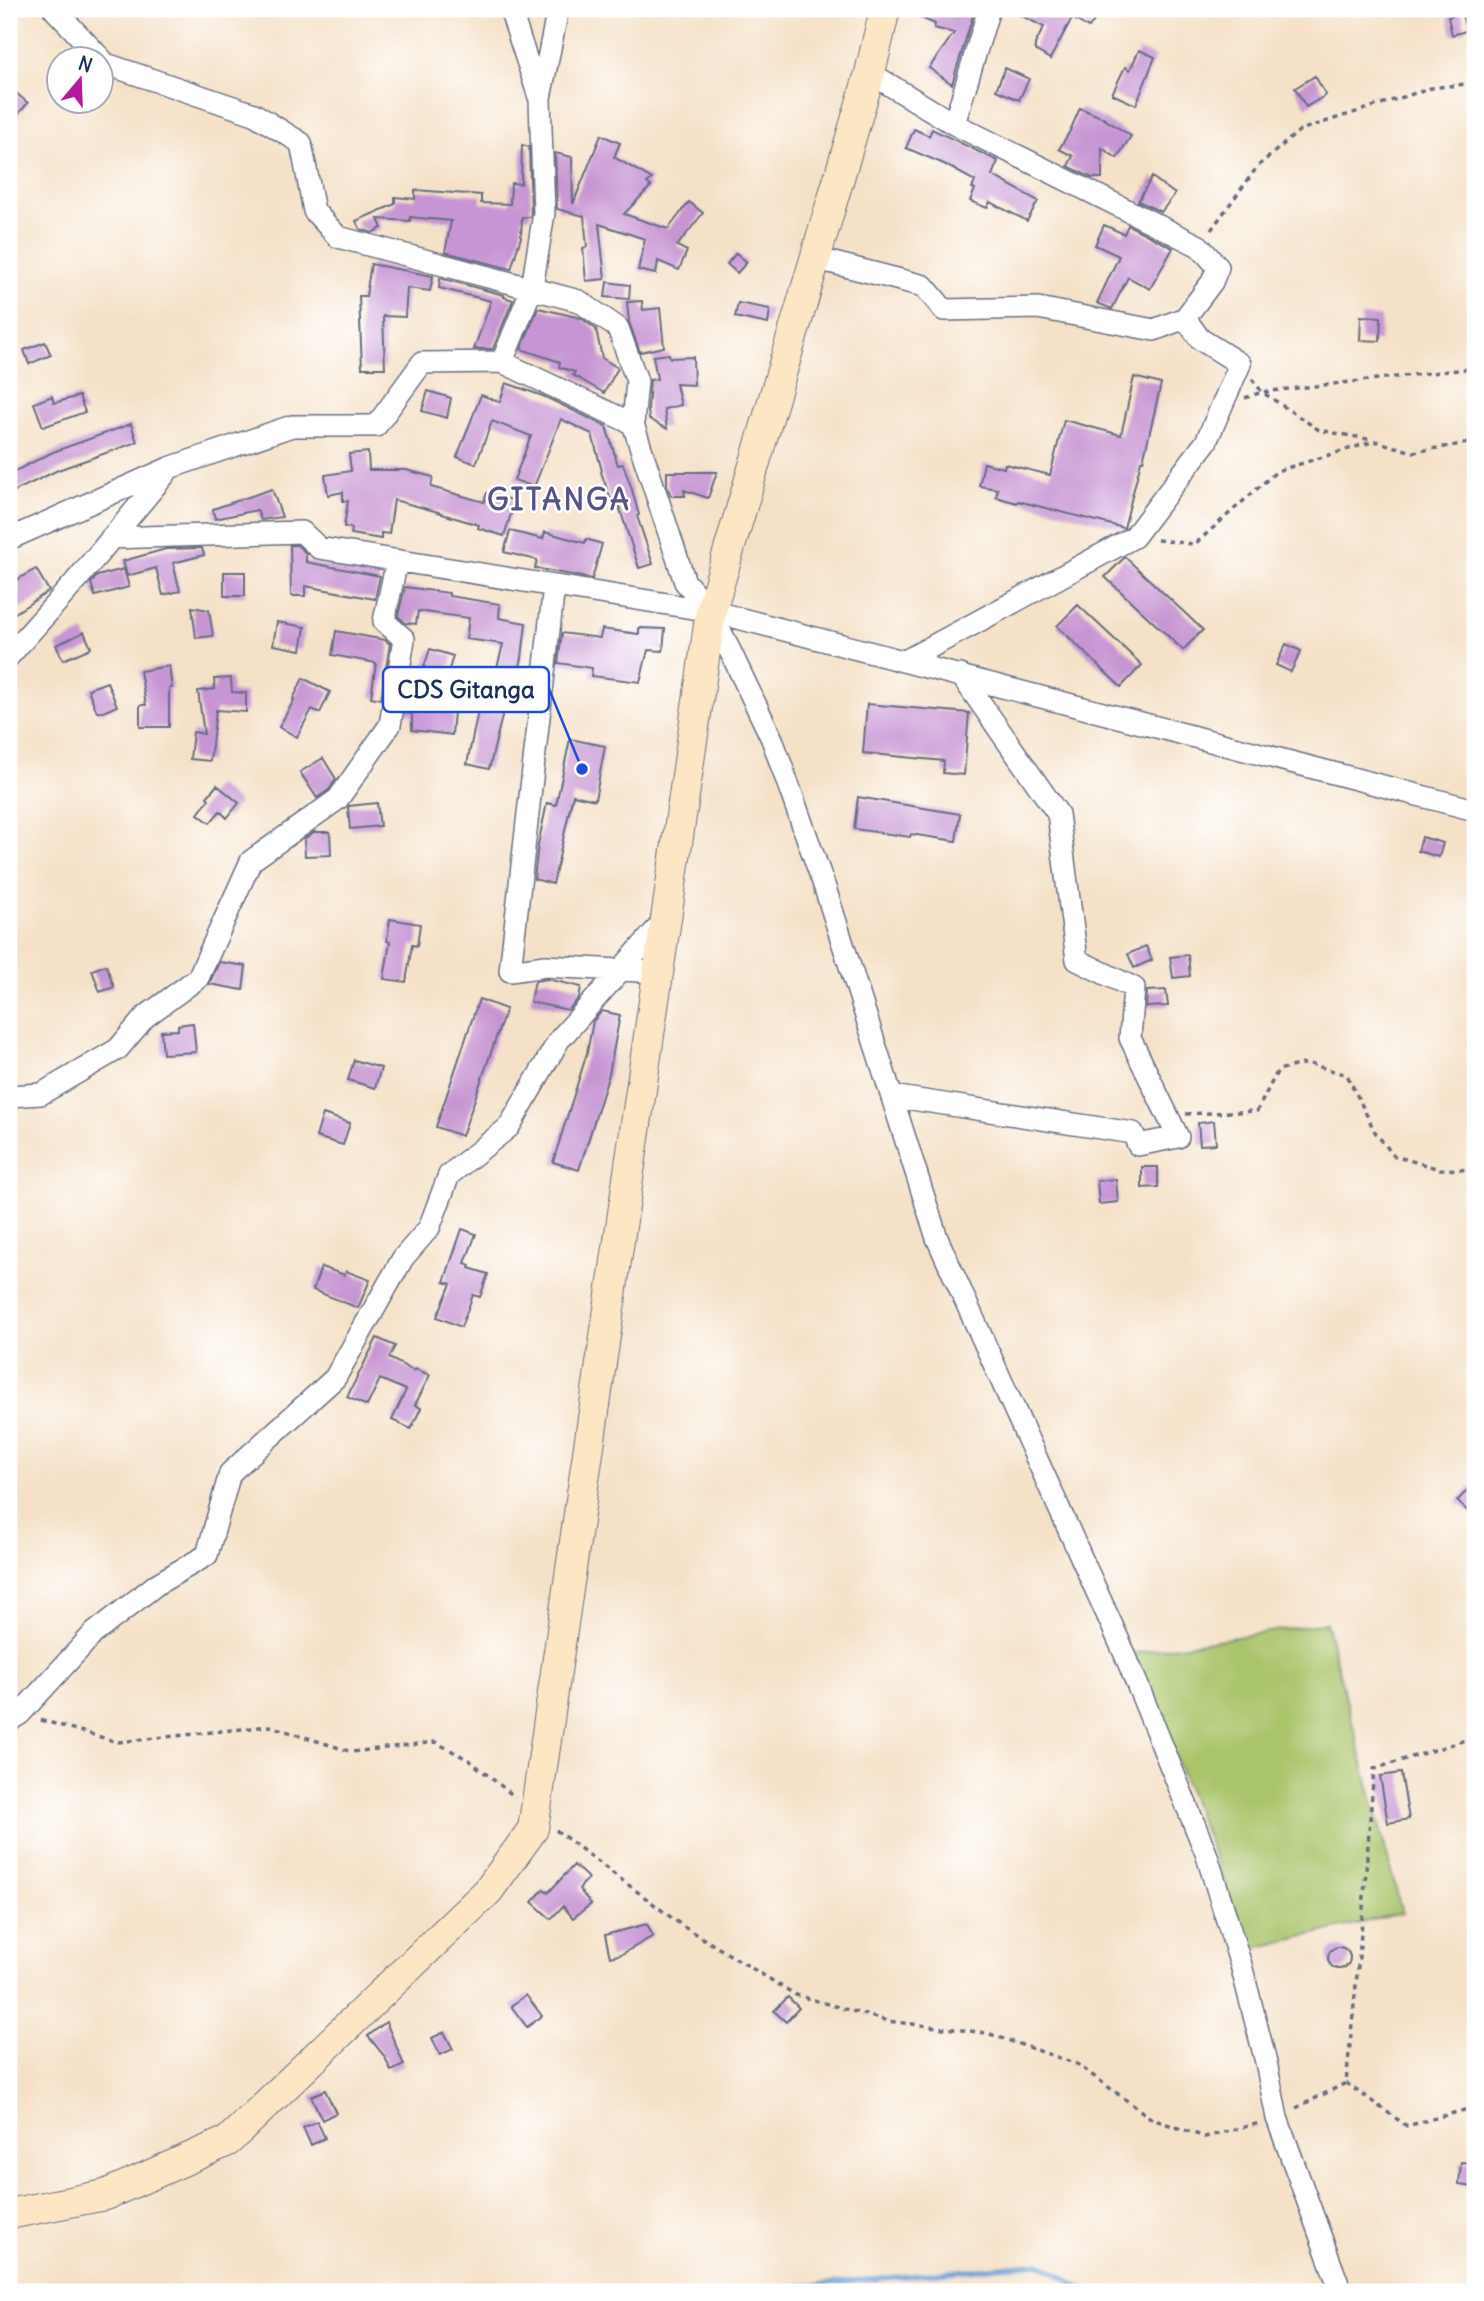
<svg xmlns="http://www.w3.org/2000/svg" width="1484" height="2301" font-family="Delius,sans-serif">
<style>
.green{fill:#aac46a;stroke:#627a64;stroke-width:2}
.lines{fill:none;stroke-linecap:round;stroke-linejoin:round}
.stream{stroke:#689ed5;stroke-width:5}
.building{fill:#c795d3}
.minor-casing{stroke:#676d83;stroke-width:24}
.secondary-casing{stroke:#676d83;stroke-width:32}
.path{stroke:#676d83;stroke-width:3.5;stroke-dasharray:5 5;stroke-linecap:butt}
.minor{stroke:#fff;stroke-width:21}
.secondary{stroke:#fce6c4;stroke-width:30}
.labels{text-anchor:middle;stroke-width:5;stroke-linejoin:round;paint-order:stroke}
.district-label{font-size:30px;font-weight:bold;letter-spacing:2px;fill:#575387;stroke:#fff}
.leader{fill:none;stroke:#1d4ed8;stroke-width:2.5}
.callout-dot{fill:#1d4ed8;stroke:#fff;stroke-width:2.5}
.callout{fill:#fff;stroke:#1d4ed8;stroke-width:2.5}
.callout-label{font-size:24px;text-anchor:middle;font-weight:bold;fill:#1b2f5e}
</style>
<rect width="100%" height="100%" fill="#fff"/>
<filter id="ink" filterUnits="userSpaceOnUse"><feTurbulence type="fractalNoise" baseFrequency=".0143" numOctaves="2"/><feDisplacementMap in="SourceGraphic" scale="14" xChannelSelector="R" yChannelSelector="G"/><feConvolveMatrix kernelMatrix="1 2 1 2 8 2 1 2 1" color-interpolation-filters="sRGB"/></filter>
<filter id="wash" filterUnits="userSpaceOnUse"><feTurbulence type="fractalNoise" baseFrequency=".00686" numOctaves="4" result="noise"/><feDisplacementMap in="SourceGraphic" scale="28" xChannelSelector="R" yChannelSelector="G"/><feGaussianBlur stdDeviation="1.57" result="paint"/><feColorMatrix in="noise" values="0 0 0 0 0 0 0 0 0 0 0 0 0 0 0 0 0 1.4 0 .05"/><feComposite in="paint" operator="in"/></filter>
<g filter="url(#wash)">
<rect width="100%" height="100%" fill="#f5e1c7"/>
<!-- green -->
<path class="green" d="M1326 1623 1402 1913 1251 1949 1134 1653Z"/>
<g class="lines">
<!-- stream -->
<path class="stream" d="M744 2292 1040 2263 1088 2292"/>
</g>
<g id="blocks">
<!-- building -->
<path class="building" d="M902 9H975L952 84 929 68 954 33 934 28 935 24Z
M1008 9H1058L1072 18 1050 59 1035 50V44L1044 27Z
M1078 9H1102L1089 28 1072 18Z
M1462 13 1466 31 1452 35 1448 17Z
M1139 50 1155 57 1136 105 1112 94 1125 67 1130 70Z
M1005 68 1029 79 1019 100 996 90Z
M1315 76 1326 95 1306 107 1295 88Z
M9 87 28 103 18 114 9 107Z
M1080 108 1101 117 1131 136 1117 158 1102 148V178H1092L1068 166 1073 156 1059 149 1070 131Z
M914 129 929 136 932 129 998 161 992 175 1038 201 1027 221 990 202 987 208 970 201 975 189 972 188 975 181 944 164 906 148Z
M601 135 620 143 614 157 652 179 647 183 651 186 624 214 668 229 689 202 703 213 677 246 687 251 679 270 658 261 656 274 638 270 645 239 599 224 605 279 586 281 583 248 587 247 584 216 557 209 555 153 572 157 573 204Z
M522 145 529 147 531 212 530 217H522L521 237 511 269 445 252 451 221 410 217V221L378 219 382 228 372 233 360 229 356 221 395 204V197L415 199V190L481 195V203L510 204 511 183 521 184Z
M1152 177 1175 194 1161 212 1138 201Z
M1104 225 1124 234 1128 225 1173 248 1150 289 1128 277 1112 309 1097 303 1119 256 1095 245Z
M736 253 747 262 737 273 727 264Z
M371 264 433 276 430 291 407 288 405 317 383 316 385 368H362L359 296H366Z
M440 278 504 295V297L513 300 493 349H474L491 301 439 288Z
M607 282 630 285 629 299 605 297Z
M642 301 643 310 660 308 664 347 640 352 629 322 627 302Z
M738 303 770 309 768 324 735 317Z
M538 308 581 318 596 329 602 358 618 368 604 393 573 375 575 372 559 367 560 362 521 349Z
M1361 316 1381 317 1380 341 1360 340Z
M45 342 51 355 29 364 24 350Z
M669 354 670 358 693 357 694 385 676 384 681 405 664 409 667 429 649 419 648 410 650 380 657 379 653 356Z
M1134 377 1161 384 1143 461H1141L1124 528 1018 501 1017 503 996 497 998 489 979 486 984 463 1004 468 1005 464 1050 475 1064 420 1121 435Z
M506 383 543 396 606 426 618 465 623 464 632 490 639 515 637 516 653 564 639 568 616 497 613 506 601 472 602 471 592 434 561 419 534 487 514 480 531 436 492 421 476 464 457 457 481 395 500 402Z
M428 391 451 398 447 418 422 411Z
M52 396 54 403 79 396 85 412 43 427 34 403Z
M131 424 137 442 58 470 9 494V474L53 452Z
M368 452 369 470H406L433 477 431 487 484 502 487 493 515 501 504 536 478 528 479 525 442 514V513L394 500 389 534 381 533V539L351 534 352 528 344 527 348 501H343V492L328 495 325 475 351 471 349 454Z
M667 472H717L708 498 684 490 685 496H671L667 486Z
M272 489 282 517 261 520 257 510 215 519 213 509Z
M510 531 543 539 545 532 585 543 586 539 602 544 592 579 535 568 537 560 504 552Z
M290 545H297L306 553V562L380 576 375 599 305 586V596H291Z
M202 548 204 555 173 563 180 591 163 595 156 568 127 576 123 561 166 549Z
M1125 557 1203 630 1183 650 1105 577Z
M36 569 49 591 9 617V584Z
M124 569 129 587 95 596 91 583 97 576Z
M224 572H245V596H224Z
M405 587 449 593V596L500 604 499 618 526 623 522 658 515 685 510 684 489 769 467 764 483 687 492 688 503 644 466 639 469 618 418 611 416 624 405 623 398 616Z
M1078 605 1142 665 1121 687 1057 626Z
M192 607 209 610 213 636 196 638Z
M277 622 305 627 301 650 273 645Z
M639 628 665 629 663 651 648 650 640 682 591 676 592 668 558 663 562 633 600 638 602 629 639 634Z
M336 631 385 640 390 644 381 699 371 697 376 663 332 655Z
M84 632 91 648 63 660 56 645Z
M1286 644 1301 651 1291 672 1276 665Z
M430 649 453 656 447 676 457 677 452 735 412 730V714L405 713 412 672 422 673Z
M169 666 172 688H169V727H140V705H146L140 671Z
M231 678 232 692 246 693V712L216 710 210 761 190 759 193 732 204 734 198 691 215 689 214 679Z
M303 678 330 692 320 713 312 709 297 737 279 727 294 700 293 699Z
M107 682 117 706 103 712H97L88 689Z
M867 704 969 713 964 775 943 773 944 761 863 753Z
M570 739 605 746 595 800 573 795 553 884 534 879 538 845 547 803 556 805Z
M323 758 336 779 329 790 317 798 300 772Z
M217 785 239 803 227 818 220 811 210 823 198 814 209 799 207 797Z
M858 797 960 814 956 841 911 834 910 837 854 829Z
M377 803 380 826 350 829 348 808 349 806Z
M314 832H330L331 855 305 856 304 839Z
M1422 837 1443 843 1439 857 1418 851Z
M390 919 420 924 417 946 412 945 406 982 384 979 390 942 387 941Z
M1146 946 1152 960 1134 968 1128 954Z
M1188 955 1190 976 1173 978 1170 957Z
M219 962 246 966 243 990 209 984Z
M106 965 114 987 100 992 92 970Z
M547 979 581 987 579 998 568 1010 530 1002 535 981Z
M1166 990 1168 1006 1146 1007 1147 991Z
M479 999 506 1009 462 1136 436 1127Z
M602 1011 620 1015 609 1074 579 1170 553 1162 587 1053 593 1021Z
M193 1023 196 1052 163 1054 161 1031 178 1030V1025Z
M354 1060 381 1068 375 1088 348 1080Z
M323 1114 350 1123 343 1145 316 1137Z
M1214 1121 1216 1144 1200 1145 1198 1123Z
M1142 1167H1158V1187L1142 1188Z
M1116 1179 1118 1202 1099 1204 1097 1181Z
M462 1229 476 1234 465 1263 470 1265 469 1268 488 1274 480 1297 473 1295 461 1327 437 1317 451 1284 444 1282Z
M321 1267 345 1275 346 1271 370 1280 358 1308 313 1290Z
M377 1338 395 1346 389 1358 414 1371 415 1369 430 1375 415 1405 421 1408 411 1429 392 1420 406 1390 380 1379 367 1406 347 1397Z
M1475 1482V1518L1457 1501Z
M1401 1773 1409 1819 1388 1823 1380 1776Z
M574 1865 588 1878 579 1889 591 1904 573 1918 563 1906 551 1919 532 1902 544 1889 548 1893Z
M647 1924 653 1936 622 1954 610 1957 605 1935Z
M1328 1958a11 11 0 1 1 22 0a11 11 0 1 1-22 0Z
M526 1995 542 2016 527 2027 511 2006Z
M788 1997 799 2008 786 2022 774 2011Z
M386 2022 404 2065 391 2071 385 2057 368 2036Z
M444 2032 453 2049 440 2055 432 2038Z
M325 2090 336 2113 322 2120 311 2096Z
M317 2121 325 2138 311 2145 303 2128Z
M1461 2162 1475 2163V2187L1459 2185Z"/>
</g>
</g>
<g filter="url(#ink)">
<use href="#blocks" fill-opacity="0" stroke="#676d83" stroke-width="2"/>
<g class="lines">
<!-- minor casing -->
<g class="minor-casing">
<path id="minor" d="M54 9 106 64 254 114 301 143 314 211 338 237 579 301 618 328 637 381 633 424 685 582 711 611 772 739 825 888 937 1238 1124 1652 1206 1853 1241 1965 1266 2062 1277 2118 1341 2292
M540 98 558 9
M954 124 989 9
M814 258 924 286 944 310 1038 308 1154 330 1185 318 1212 282 1218 267 1199 246 954 124 870 73
M502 362 532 288 544 213 540 100 510 9
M111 538 302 532 319 548 711 611 1475 810
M9 539 169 468 292 426H376L422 363 502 362 633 424
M554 586 510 971 545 966 658 972
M9 656 75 582 166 473
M905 661 1134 537 1206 442 1240 364 1200 339 1185 318
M9 1096 41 1094 118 1049 145 1017 198 978 251 861 338 799 390 725 404 639 384 621 397 561
M892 1096 1133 1133 1138 1145 1178 1137 1130 1038 1134 988 1077 960 1058 814 961 675
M9 1721 20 1714 93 1634 157 1584 207 1555 230 1473 335 1378 403 1258 429 1228 449 1175 509 1127 559 1040 665 920"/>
</g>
<!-- secondary casing -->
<g class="secondary-casing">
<path id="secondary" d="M9 2214 105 2195 228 2141 488 1891 533 1829 711 611 870 73 885 9"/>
</g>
<!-- path -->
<path class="path" d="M1211 230 1258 166 1300 130 1431 88 1475 83
M1252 379 1262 392 1319 430 1373 440
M1245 398 1262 392 1475 368
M1157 540 1195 544 1277 471 1375 441 1413 452 1475 442
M1186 1114 1257 1111 1278 1070 1307 1063 1347 1075 1375 1132 1394 1156 1440 1169 1475 1170
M41 1720 118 1742 270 1726 352 1752 435 1742 469 1760 515 1797
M556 1830 684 1927 796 1995 887 2021 987 2033 1077 2064 1152 2119 1205 2137 1260 2123
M1346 2083 1407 2126 1475 2107
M1296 2108 1346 2083 1360 1946 1374 1769 1475 1737"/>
<!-- minor -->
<use href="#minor" class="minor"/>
<!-- secondary -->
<use href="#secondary" class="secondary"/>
</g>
</g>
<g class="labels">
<!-- district labels -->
<g class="district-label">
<text x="559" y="510">GITANGA</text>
</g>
</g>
<!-- callouts -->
<path class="leader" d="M582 769L549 689"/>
<circle class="callout-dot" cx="582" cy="769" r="7"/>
<rect class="callout" x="383" y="667" width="166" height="45" rx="7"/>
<g class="callout-label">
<text x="466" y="698">CDS Gitanga</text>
</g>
<!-- margin -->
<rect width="1484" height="2301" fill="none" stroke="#fff" stroke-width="35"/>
<!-- north arrow -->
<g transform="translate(80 80) rotate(19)"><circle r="33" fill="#ffffff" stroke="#a4acbf" stroke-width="2"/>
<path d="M0-5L12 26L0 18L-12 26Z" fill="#b5179e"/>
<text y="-10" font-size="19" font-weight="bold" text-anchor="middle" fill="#1b2f5e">N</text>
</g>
</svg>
